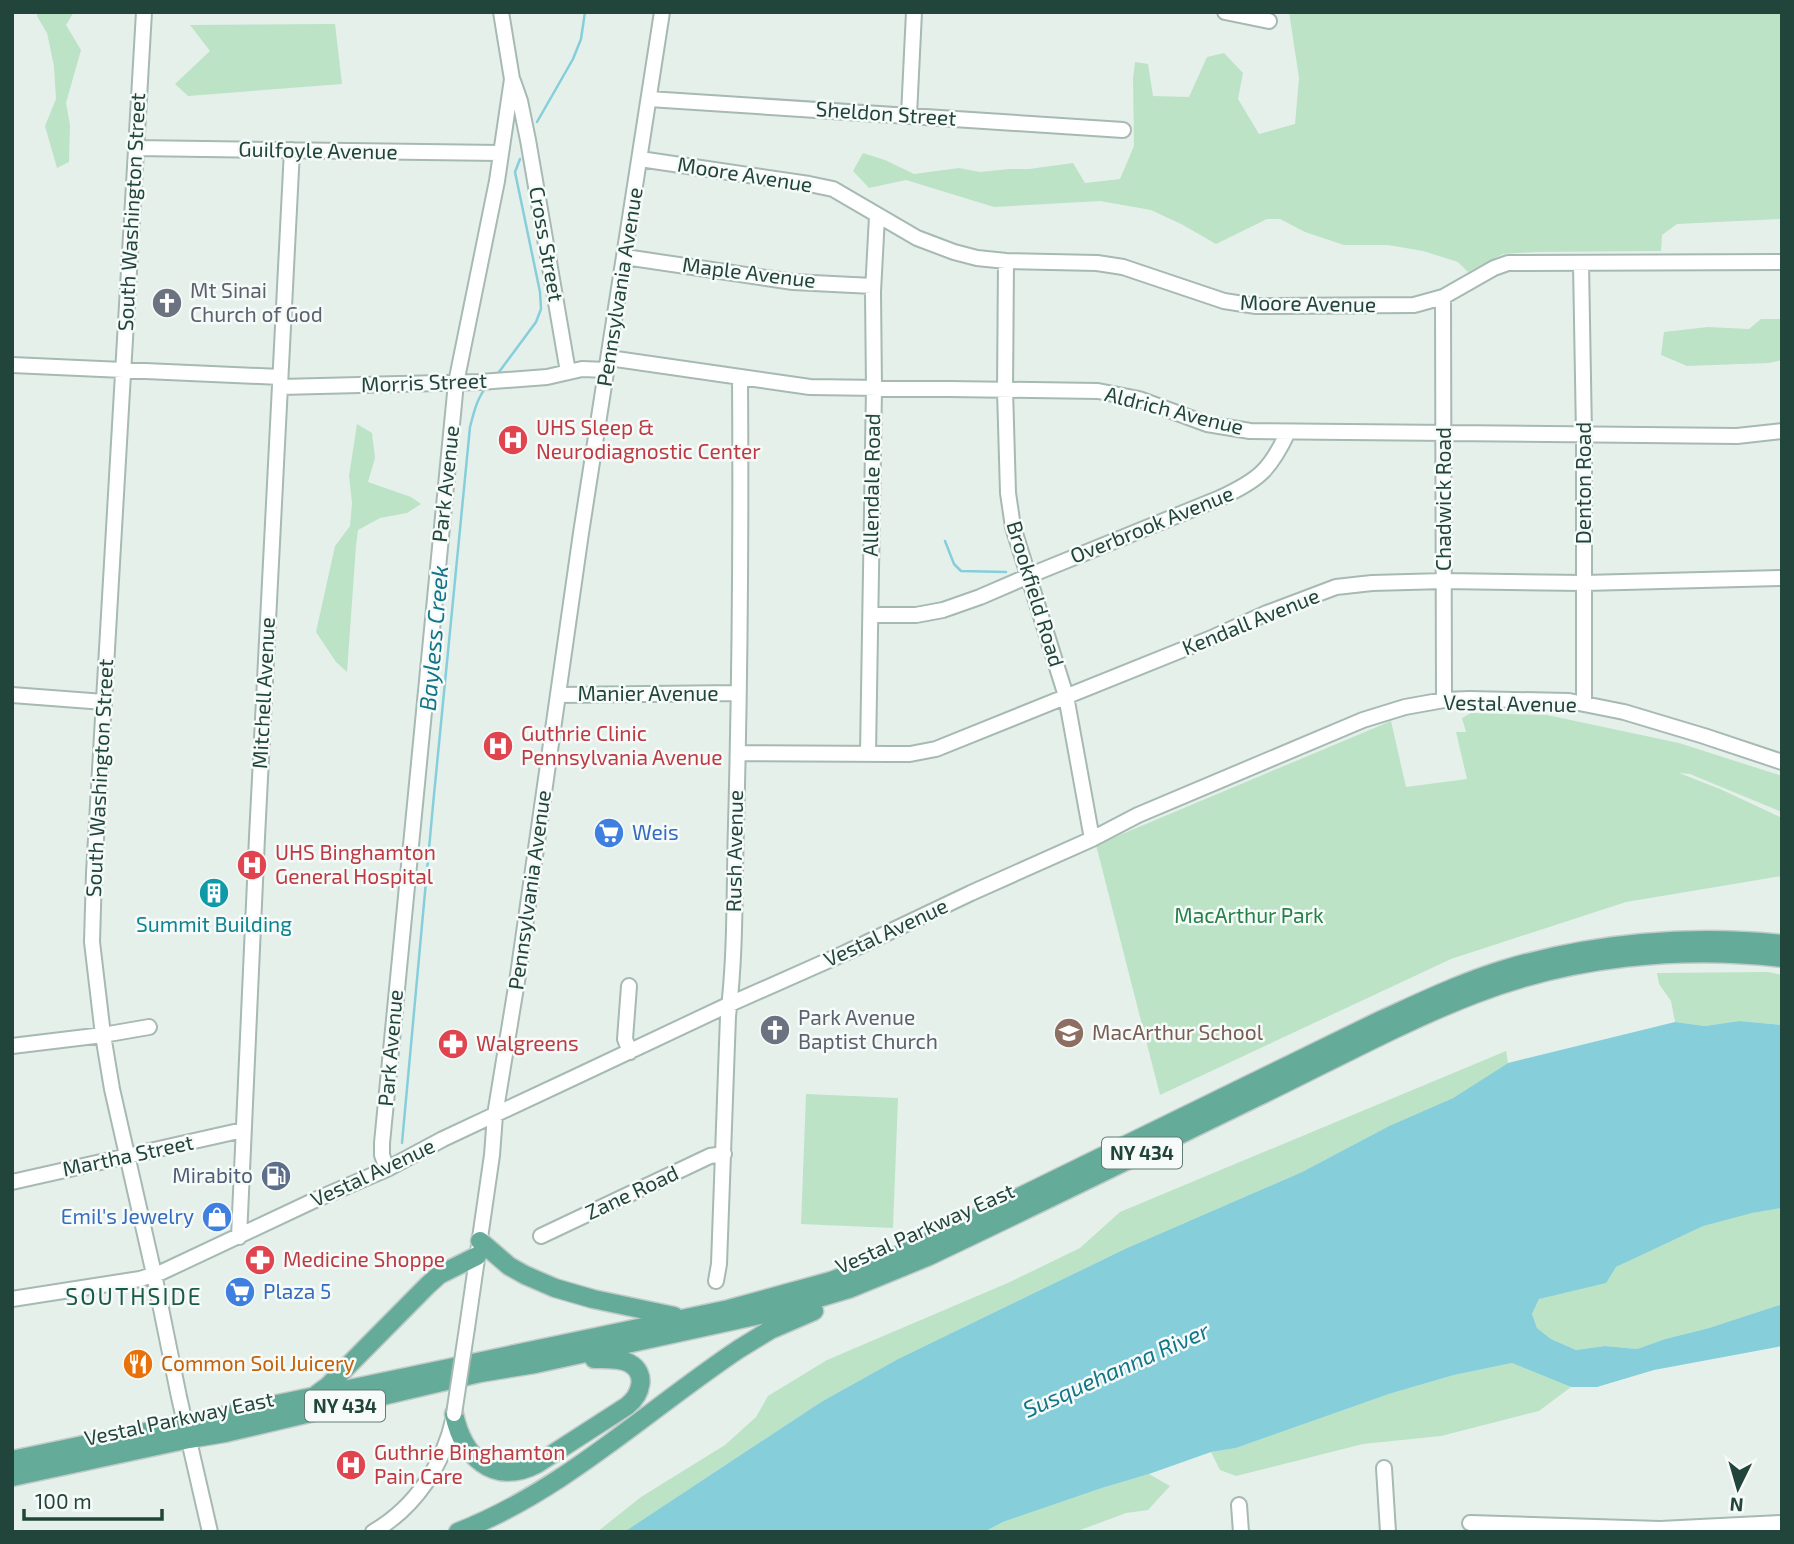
<svg xmlns="http://www.w3.org/2000/svg" width="1794" height="1544" font-family="'Exo 2',sans-serif">
<style>
.green{fill:#bce3c6}
.water{fill:#87cedb}
.lines{fill:none;stroke-linecap:round;stroke-linejoin:round}
.stream{stroke:#87cedb;stroke-width:2.5}
.minor-casing{stroke:#a6b9b3;stroke-width:18}
.major-casing{stroke:#c1cbc8;stroke-width:21}
.minor{stroke:#fff;stroke-width:14}
.major{stroke:#64ab99;stroke-width:18}
.minor-bridge-casing{stroke:#a6b9b3;stroke-width:18;stroke-linecap:butt}
.minor-bridge{stroke:#fff;stroke-width:14}
.labels{text-anchor:middle;stroke-width:5;stroke-linejoin:round;paint-order:stroke}
.shield{fill:#f6fbf9;stroke:#617c74;stroke-width:2}
.shield-label{font-size:19px;font-weight:bold;fill:#21453b}
.street-label{font-size:21px;fill:#21453b;stroke:#f6fbf9}
.worship-label{font-size:21px;fill:#5b616d;stroke:#f6fbf9;text-anchor:start}
.health-label{font-size:21px;fill:#be3a42;stroke:#f6fbf9;text-anchor:start}
.shop-label{font-size:21px;fill:#366cbe;stroke:#f6fbf9;text-anchor:start}
.park-label{font-size:21px;fill:#268149;stroke:#f6fbf9}
.culture-label{font-size:21px;fill:#0d838f;stroke:#f6fbf9}
.education-label{font-size:21px;fill:#785e54;stroke:#f6fbf9;text-anchor:start}
.service-label{font-size:21px;fill:#4e5e75;stroke:#f6fbf9;text-anchor:end}
.food-label{font-size:21px;fill:#c56008;stroke:#f6fbf9;text-anchor:start}
.water-label{font-size:23px;font-style:italic;fill:#127589;stroke:#f6fbf9}
.neighbourhood-label{font-size:23px;letter-spacing:2px;fill:#1a5a4a;stroke:#f6fbf9}
</style>
<rect width="100%" height="100%" fill="#e5f0eb"/>
<!-- green -->
<path class="green" d="M37 12H74L66 25 81 50 66 103 70 125 69 162 57 168 45 126 56 99 54 66 47 33 37 16Z
M1289 12H1782V219L1677 224 1662 235 1661 251 1535 252 1503 254 1468 272 1458 262 1423 251 1388 245H1344L1305 232 1280 219H1267L1216 244 1183 225 1151 210 1100 201 994 207 906 180 869 188 853 171 863 153 885 160 914 174 959 168 980 172 1009 169H1029L1073 163 1085 183 1120 179 1134 146 1133 78 1135 62 1148 64 1153 96 1189 97 1207 57 1224 53 1243 73 1238 99 1259 134 1295 124 1299 78Z
M335 24 342 84 188 96 175 84 210 51 190 25Z
M1761 319H1782V360L1769 363 1687 366 1661 355 1664 332 1708 327 1749 329Z
M357 424 372 433 375 458 368 482 411 497 421 504 407 513 380 518 358 530 356 546 347 672 336 662 316 632 335 546 350 526 352 503 349 476Z
M1471 713 1547 715 1679 743 1782 776V812L1690 774 1679 773 1720 789 1782 818V876L1626 902 1451 959 1160 1095 1096 845 1391 721 1406 787 1467 779 1456 732H1466L1462 718Z
M1768 972 1782 975V1025L1739 1021 1705 1026 1675 1022 1671 1001 1659 984 1657 973Z
M1506 1051 1508 1063 1453 1098 1389 1126 1302 1172 1127 1248 898 1359 821 1402 624 1532H597L641 1497 725 1445 756 1417 768 1396 827 1360 1010 1282 1080 1248 1120 1212Z
M806 1094 898 1098 893 1228 801 1224Z
M1782 1208V1304L1709 1328 1665 1339 1637 1349 1605 1346 1576 1350 1551 1339 1537 1328 1532 1314 1539 1299C1597 1283 1647 1247 1702 1226 1727 1216 1756 1212 1782 1208Z
M1512 1363 1571 1387 1539 1411 1441 1436 1363 1444 1236 1476 1220 1470 1211 1452 1236 1448 1389 1394 1454 1375Z
M1149 1474 1170 1486 1148 1510 1126 1513 1075 1532H984L1003 1522 1102 1488Z"/>
<!-- water -->
<path class="water" d="M1739 1021 1782 1025V1208L1752 1213 1703 1226 1616 1267 1606 1283 1539 1299 1532 1314 1537 1328 1551 1339 1576 1350 1605 1346 1637 1349 1665 1339 1709 1328 1782 1304V1346L1654 1370 1597 1387H1571L1512 1363 1454 1375 1389 1394 1236 1448 1211 1452 1149 1474 1102 1488 1003 1522 984 1532H624L821 1402 898 1359 1127 1248 1302 1172 1389 1126 1453 1098 1508 1063 1675 1022 1705 1026Z"/>
<g class="lines">
<!-- stream -->
<path class="stream" d="M537 122 573 59 581 39 585 12
M496 376 536 322 541 309 540 292 515 172 520 159
M945 541 954 564 961 571 1006 572
M402 1143 433 805 470 427C474 412 477 398 487 386"/>
<!-- minor casing -->
<g class="minor-casing">
<path id="minor" d="M144 12 94 873 92 942 103 1035 112 1089 154 1274 179 1397 210 1532
M1225 12 1269 21
M513 81 520 101 528 140 568 372
M649 99 1123 130
M909 115 914 12
M135 148 500 153
M640 159 809 184 833 189 917 238 954 252 977 258 1006 261 1097 263 1123 267 1224 301 1256 306 1414 305 1443 297 1494 268 1508 263 1782 262
M625 257 793 282 873 286
M1006 261 1005 390 1008 493 1013 527 1066 696 1092 839
M1581 263 1584 435V704
M1443 297 1444 700
M609 358 810 387 1098 391 1139 399 1207 424 1250 431 1737 436 1782 431
M12 365 280 377
M280 387 480 382 547 377 582 369 607 370
M871 615H916L943 610 980 597 1038 572 1220 498C1259 480 1270 470 1288 432
M12 695 104 702
M558 695 738 693
M738 753 890 754H910L936 749 1214 637 1267 613 1336 587 1372 583 1444 581 1584 583 1782 578
M868 754 874 389 873 292 877 216
M629 986 625 1039 630 1052
M12 1046 103 1035 149 1027
M387 1169 382 1155V1143L456 383 497 181 512 79 501 12
M12 1182 243 1130
M541 1236 710 1156 724 1154
M239 1237 257 837 292 150
M716 1281 719 1264 728 1016C736 953 734 888 736 825 740 676 741 526 740 377
M12 1299 140 1279 162 1272 315 1200 387 1169 443 1139 571 1079 730 1004 845 953 971 893 1092 839 1138 815 1363 720 1405 707 1444 700 1469 699 1569 701 1624 712 1704 736 1782 762
M467 1328 492 1155 495 1115 518 975 581 533 662 12
M1384 1468 1388 1532
M1239 1505 1241 1532
M1470 1523 1660 1529 1782 1523
M373 1532C416 1507 444 1464 454 1416"/>
</g>
<!-- major casing -->
<g class="major-casing">
<path id="major" d="M480 1241 509 1266 525 1275 555 1288 593 1299 674 1316
M317 1394 328 1386 428 1285 439 1275 477 1256
M454 1414C463 1456 493 1487 537 1464L627 1406C641 1395 648 1373 629 1363 619 1358 605 1359 594 1359
M12 1460 729 1309 831 1281 909 1251 1381 1020C1421 1002 1462 982 1505 969 1593 943 1690 934 1782 944
M12 1477 189 1439 225 1433 480 1373 535 1364 769 1313 849 1289 927 1257C1037 1205 1146 1151 1255 1098 1328 1063 1400 1023 1475 994 1571 957 1680 946 1782 958
M458 1532C563 1491 646 1411 739 1349L770 1330 814 1311"/>
</g>
<!-- minor -->
<use href="#minor" class="minor"/>
<!-- major -->
<use href="#major" class="major"/>
<!-- minor-bridge casing -->
<g class="minor-bridge-casing">
<path id="minor-bridge" d="M454 1414 467 1328"/>
</g>
<!-- minor-bridge -->
<use href="#minor-bridge" class="minor-bridge"/>
</g>
<!-- icons -->
<defs>
<g id="church-disc" transform="scale(1.575)"><circle r="9.5" fill="#6b7280" stroke="#f6fbf9"/><path d="M-1.2-6h2.4v3.5h3.3v2.4h-3.3V6h-2.4V-.1h-3.3v-2.4h3.3Z" fill="#fff"/></g>
<g id="hospital-disc" transform="scale(1.575)"><circle r="9.5" fill="#e0444e" stroke="#f6fbf9"/><path d="M-5-5h3v3.5h4V-5h3V5h-3V1.5h-4V5h-3Z" fill="#fff"/></g>
<g id="supermarket-disc" transform="scale(1.575)"><circle r="9.5" fill="#3f7fe0" stroke="#f6fbf9"/><path d="M-6-5.5h2.5l.6 2H6L4.5 2H-2.5L-4.4-4H-6ZM-1.5 3.2a1.3 1.3 0 1 0 .1 0ZM3 3.2a1.3 1.3 0 1 0 .1 0Z" fill="#fff"/></g>
<g id="building-disc" transform="scale(1.575)"><circle r="9.5" fill="#0f9aa8" stroke="#f6fbf9"/><path d="M-4-6H4V6H1V3H-1V6H-4ZM-2.5-4.3h1.7v1.8h-1.7ZM.8-4.3h1.7v1.8H.8ZM-2.5-1h1.7V.8h-1.7ZM.8-1h1.7V.8H.8Z" fill="#fff"/></g>
<g id="school-disc" transform="scale(1.575)"><circle r="9.5" fill="#8d6e63" stroke="#f6fbf9"/><path d="M0-5L7-2L0 1L-7-2ZM-4 1L0 2.5L4 1V4Q0 6-4 4Z" fill="#fff"/></g>
<g id="pharmacy-disc" transform="scale(1.575)"><circle r="9.5" fill="#e0444e" stroke="#f6fbf9"/><path d="M-2-6h4v4h4v4h-4v4h-4v-4h-4v-4h4Z" fill="#fff"/></g>
<g id="fuel-disc" transform="scale(1.575)"><circle r="9.5" fill="#5c6f8a" stroke="#f6fbf9"/><path d="M-5.5-6h7V0h2V4h1.3V-2.5L3-4.5l.8-.8L6-3V5H2.5V1h-1V6h-7ZM-4.2-4.7v3.2H.2V-4.7Z" fill="#fff"/></g>
<g id="shop-disc" transform="scale(1.575)"><circle r="9.5" fill="#3f7fe0" stroke="#f6fbf9"/><path d="M-5-2.5h2.3a2.7 3.5 0 0 1 5.4 0H5L5.5 6h-11ZM-1.5-2.5h3a1.5 2.3 0 0 0-3 0Z" fill="#fff"/></g>
<g id="restaurant-disc" transform="scale(1.575)"><circle r="9.5" fill="#e8710a" stroke="#f6fbf9"/><path d="M-5-6h1v4h1v-4h1v4h1v-4h1v5L-1.5 .5V6h-2V.5L-5-1ZM5-6V6H3V1.5H1.5Q1.5-4 5-6Z" fill="#fff"/></g>
</defs>
<g fill-rule="evenodd">
<use href="#church-disc" x="167" y="303"/>
<use href="#hospital-disc" x="513" y="440"/>
<use href="#hospital-disc" x="498" y="746"/>
<use href="#supermarket-disc" x="609" y="833"/>
<use href="#hospital-disc" x="252" y="865"/>
<use href="#building-disc" x="214" y="893"/>
<use href="#church-disc" x="775" y="1030"/>
<use href="#school-disc" x="1069" y="1033"/>
<use href="#pharmacy-disc" x="453" y="1044"/>
<use href="#fuel-disc" x="276" y="1176"/>
<use href="#shop-disc" x="217" y="1217"/>
<use href="#pharmacy-disc" x="260" y="1260"/>
<use href="#supermarket-disc" x="240" y="1292"/>
<use href="#restaurant-disc" x="138" y="1364"/>
<use href="#hospital-disc" x="351" y="1465"/>
</g>
<g class="labels">
<!-- shield labels -->
<g class="shield">
<rect x="1102" y="1137.5" width="80" height="31" rx="5"/>
<rect x="305" y="1390.5" width="80" height="31" rx="5"/>
</g>
<g class="shield-label">
<text x="1142" y="1160">NY 434</text>
<text x="345" y="1413">NY 434</text>
</g>
<!-- street labels -->
<g class="street-label">
<text transform="translate(886 114) rotate(4)" y="7">Sheldon Street</text>
<text transform="translate(318 151) rotate(1)" y="7">Guilfoyle Avenue</text>
<text transform="translate(745 175) rotate(9)" y="7">Moore Avenue</text>
<text transform="translate(132 212) rotate(-87)" y="7">South Washington Street</text>
<text transform="translate(546 244) rotate(80)" y="7">Cross Street</text>
<text transform="translate(749 273) rotate(7)" y="7">Maple Avenue</text>
<text transform="translate(620 287) rotate(-81)" y="7">Pennsylvania Avenue</text>
<text transform="translate(1308 304) rotate(1)" y="7">Moore Avenue</text>
<text transform="translate(424 383) rotate(-2)" y="7">Morris Street</text>
<text transform="translate(1174 411) rotate(14)" y="7">Aldrich Avenue</text>
<text transform="translate(1584 483) rotate(-90)" y="7">Denton Road</text>
<text transform="translate(446 484) rotate(-84)" y="7">Park Avenue</text>
<text transform="translate(872 485) rotate(-89)" y="7">Allendale Road</text>
<text transform="translate(1444 499) rotate(-90)" y="7">Chadwick Road</text>
<text transform="translate(1152 525) rotate(-22)" y="7">Overbrook Avenue</text>
<text transform="translate(1035 594) rotate(73)" y="7">Brookfield Road</text>
<text transform="translate(1251 622) rotate(-22)" y="7">Kendall Avenue</text>
<text transform="translate(264 693) rotate(-87)" y="7">Mitchell Avenue</text>
<text x="648" y="701">Manier Avenue</text>
<text transform="translate(1510 704) rotate(1)" y="7">Vestal Avenue</text>
<text transform="translate(100 778) rotate(-87)" y="7">South Washington Street</text>
<text transform="translate(735 851) rotate(-89)" y="7">Rush Avenue</text>
<text transform="translate(530 890) rotate(-82)" y="7">Pennsylvania Avenue</text>
<text transform="translate(886 933) rotate(-25)" y="7">Vestal Avenue</text>
<text transform="translate(391 1048) rotate(-85)" y="7">Park Avenue</text>
<text transform="translate(128 1156) rotate(-12)" y="7">Martha Street</text>
<text transform="translate(373 1173) rotate(-25)" y="7">Vestal Avenue</text>
<text transform="translate(632 1193) rotate(-25)" y="7">Zane Road</text>
<text transform="translate(925 1229) rotate(-24)" y="7">Vestal Parkway East</text>
<text transform="translate(179 1419) rotate(-12)" y="7">Vestal Parkway East</text>
</g>
<!-- worship labels -->
<g class="worship-label">
<text x="190" y="298">Mt Sinai<tspan x="190" dy="24">Church of God</tspan></text>
<text x="798" y="1025">Park Avenue<tspan x="798" dy="24">Baptist Church</tspan></text>
</g>
<!-- health labels -->
<g class="health-label">
<text x="536" y="435">UHS Sleep &amp;<tspan x="536" dy="24">Neurodiagnostic Center</tspan></text>
<text x="521" y="741">Guthrie Clinic<tspan x="521" dy="24">Pennsylvania Avenue</tspan></text>
<text x="275" y="860">UHS Binghamton<tspan x="275" dy="24">General Hospital</tspan></text>
<text x="476" y="1051">Walgreens</text>
<text x="283" y="1267">Medicine Shoppe</text>
<text x="374" y="1460">Guthrie Binghamton<tspan x="374" dy="24">Pain Care</tspan></text>
</g>
<!-- shop labels -->
<g class="shop-label">
<text x="632" y="840">Weis</text>
<text x="194" y="1224" text-anchor="end">Emil's Jewelry</text>
<text x="263" y="1299">Plaza 5</text>
</g>
<!-- park labels -->
<g class="park-label">
<text x="1249" y="923">MacArthur Park</text>
</g>
<!-- culture labels -->
<g class="culture-label">
<text x="214" y="932">Summit Building</text>
</g>
<!-- education labels -->
<g class="education-label">
<text x="1092" y="1040">MacArthur School</text>
</g>
<!-- service labels -->
<g class="service-label">
<text x="253" y="1183">Mirabito</text>
</g>
<!-- food labels -->
<g class="food-label">
<text x="161" y="1371">Common Soil Juicery</text>
</g>
<!-- water labels -->
<g class="water-label">
<text transform="translate(434 638) rotate(-85)" y="8">Bayless Creek</text>
<text transform="translate(1116 1370) rotate(-24)" y="8">Susquehanna River</text>
</g>
<!-- neighbourhood labels -->
<g class="neighbourhood-label">
<text x="134" y="1305">SOUTHSIDE</text>
</g>
</g>
<!-- border -->
<rect width="1794" height="1544" fill="none" stroke="#21453b" stroke-width="28"/>
<!-- north arrow -->
<g transform="translate(1738 1488) rotate(185)" stroke="#f6fbf9" stroke-width="5" paint-order="stroke">
<path d="M0-5L12 26L0 18L-12 26Z" fill="#21453b"/>
<text y="-10" font-size="19" font-weight="bold" text-anchor="middle" fill="#21453b">N</text>
</g>
<!-- scale -->
<path d="M24 1509v10h138v-10" fill="none" stroke="#21453b" stroke-width="3.5"/>
<text x="35" y="1509" font-size="21" fill="#21453b" stroke="#f6fbf9" stroke-width="5" paint-order="stroke">100 m</text>
</svg>
